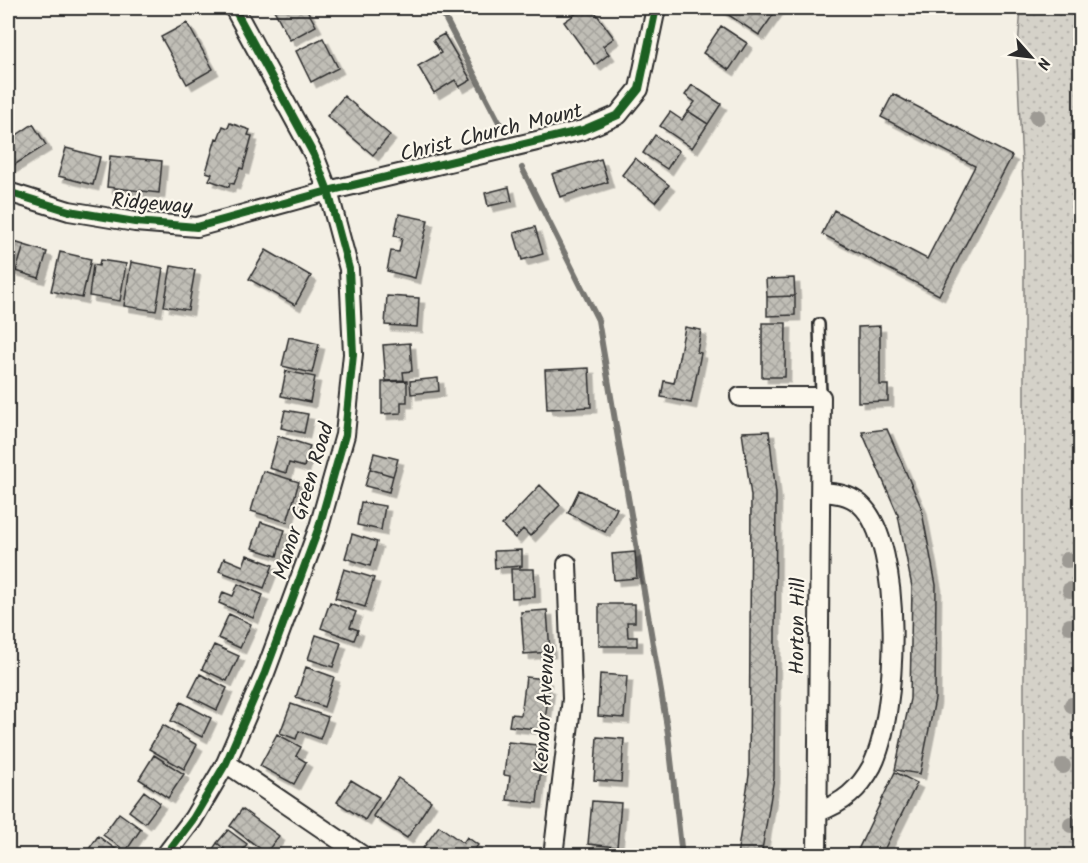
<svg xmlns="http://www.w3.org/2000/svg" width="1088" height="863" font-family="Kalam,sans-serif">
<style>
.green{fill:url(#green-dots);stroke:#807e7a;stroke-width:1.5}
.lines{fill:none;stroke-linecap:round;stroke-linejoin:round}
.stream{stroke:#787772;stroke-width:6}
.building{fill:url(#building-cross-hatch);stroke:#2b2b2b;stroke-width:1.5;filter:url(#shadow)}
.service-casing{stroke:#2b2b2b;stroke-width:14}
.minor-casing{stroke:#2b2b2b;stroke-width:22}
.service{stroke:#fbf7ec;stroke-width:9}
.minor{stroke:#fbf7ec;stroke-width:18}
.cycleway-casing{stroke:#fbf7ec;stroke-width:11}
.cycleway{stroke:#1b5e20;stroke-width:8}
.tree{fill:#9d9a94}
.labels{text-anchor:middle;stroke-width:4.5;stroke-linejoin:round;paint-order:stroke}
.street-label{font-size:21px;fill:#2b2b2b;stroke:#fbf7ec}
</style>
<defs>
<pattern id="green-dots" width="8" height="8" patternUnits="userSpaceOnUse" patternTransform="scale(1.5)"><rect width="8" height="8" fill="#d5d2c9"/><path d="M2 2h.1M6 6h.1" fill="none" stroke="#b7b4ad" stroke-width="1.8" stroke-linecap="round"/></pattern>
<pattern id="building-cross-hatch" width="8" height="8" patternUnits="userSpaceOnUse" patternTransform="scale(1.5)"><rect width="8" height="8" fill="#c0beb6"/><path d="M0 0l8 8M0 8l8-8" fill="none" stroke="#a5a39d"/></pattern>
<filter id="shadow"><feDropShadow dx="5.5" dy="5.5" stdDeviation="0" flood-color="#0004"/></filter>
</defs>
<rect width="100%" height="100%" fill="#f3efe4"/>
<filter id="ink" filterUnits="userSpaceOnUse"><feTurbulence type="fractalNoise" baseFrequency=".0167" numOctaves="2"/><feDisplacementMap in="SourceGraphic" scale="12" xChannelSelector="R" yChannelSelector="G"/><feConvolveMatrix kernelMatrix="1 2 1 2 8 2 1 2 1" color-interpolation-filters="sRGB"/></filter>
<g filter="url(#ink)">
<!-- green -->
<path class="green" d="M1021 8H1080V855H1024V207L1017 60Z"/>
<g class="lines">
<!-- stream -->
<path class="stream" d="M440 8 501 126
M522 168 598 320 668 733 682 856"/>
</g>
<!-- building -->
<path class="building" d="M273 8H306L316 26 290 40Z
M584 8H592L614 38 603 46 609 54 595 65 564 22Z
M718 8H778L759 35Z
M187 23 213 69 187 84 161 37Z
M721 26 747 43 729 70 703 53Z
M444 34 471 80 459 87 455 80 434 93 418 66 441 53 433 40Z
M323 38 338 68 311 82 296 51Z
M692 85 721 104 708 124 688 111 695 102 685 95Z
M893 94 1012 156 939 295 822 234 834 210 927 259 975 166 881 117Z
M344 96 390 135 373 155 327 116Z
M688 111 708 124 692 148 660 126 670 112 682 120Z
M230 123 250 130 248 135 252 136 243 169 240 168 234 184 230 183 229 187 209 180 212 174 206 172 216 138 218 139 223 126 228 128Z
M33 124 46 145 11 167 8 162V141Z
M655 135 679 151 667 169 643 153Z
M66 148 100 157 93 185 58 176Z
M110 156 162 161 159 193 107 187Z
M635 158 669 185 655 202 622 175Z
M601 159 608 182 560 197 552 174Z
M509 187 512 201 488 206 485 193Z
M399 214 428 220 415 278 387 271 391 251 399 252 402 238 394 236Z
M535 227 543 254 522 260 514 233Z
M8 240 24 245 16 271 8 269Z
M24 245 47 252 39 278 16 271Z
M266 250 311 276 295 305 249 279Z
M60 252 91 259 82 298 51 291Z
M100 260 126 264 120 301 89 296 93 265 99 266Z
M131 262 163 268 156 311 124 306Z
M171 266 195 270 188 310 164 306Z
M794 278 795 296 767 297 766 279Z
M387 296 419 298 417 327 385 325Z
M795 296V315L767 316V297Z
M762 323H786L785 377H762Z
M880 326V385H888V401L858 402V327Z
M685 327 701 330 697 352 701 353 691 403 661 397 664 381 674 383Z
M289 337 319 344 312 373 282 366Z
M410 343 412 371 403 372 404 380 386 381 383 345Z
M589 368 591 407 547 409 545 370Z
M286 371 315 377 310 402 281 396Z
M438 378 439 391 411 394 410 381Z
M407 381V402H401V413L382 414V382Z
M285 410 308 414 304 433 281 428Z
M887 429 921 507 936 585 935 699 920 774 895 770 910 699 912 587 898 515 862 432Z
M769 431 776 494 774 778 761 856H737L749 775 751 496 742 432Z
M278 436 310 446 304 467 289 463 286 473 269 468Z
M374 453 398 459 393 476 370 469Z
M370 469 393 476 389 492 365 486Z
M263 471 299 482 287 522 251 511Z
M540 485 560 505 530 536 523 529 515 538 502 525Z
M579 490 617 508 605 532 568 513Z
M361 502 385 506 381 530 357 525Z
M261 522 285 530 277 556 252 548Z
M352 534 377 542 370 566 345 558Z
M522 550V566L495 568 494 551Z
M635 552 637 578 614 580 612 554Z
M247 555 273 565 264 588 219 571 224 558 243 566Z
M344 569 374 578 365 607 335 598Z
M511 569H534L535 597 512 598Z
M238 584 263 595 253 618 219 603 223 592 233 596Z
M330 602 356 612 350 627 358 630 354 640 321 628Z
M599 604H635V622H627L628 637H637V646H599Z
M547 610 550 652 524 654 521 612Z
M229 614 251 624 240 648 218 638Z
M316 635 341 643 333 667 308 659Z
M214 645 239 656 227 681 202 669Z
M306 667 334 677 324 707 296 697Z
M200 674 227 688 217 710 189 696Z
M600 674 627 676 624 718 598 716Z
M526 677 546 679 545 686 549 687 544 730 509 726 511 714 521 715Z
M181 702 211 718 202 737 171 721Z
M291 704 328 717 320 739 299 731 296 739 280 733Z
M163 725 197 745 184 769 149 749Z
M277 734 301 747 296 756 306 762 294 784 260 766Z
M597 737 624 739 621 782 594 780Z
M508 742 537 745 536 757 542 758 537 803 507 800 510 776 504 775Z
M154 755 184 774 168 798 139 779Z
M895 772 917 783 881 856H855Z
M398 778 431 801 407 838 373 816Z
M351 780 379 797 365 820 337 802Z
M144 791 160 803 145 823 129 811Z
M592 801 621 803 617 847 588 844Z
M242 809 279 836 266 853 230 826Z
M119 813 141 829 126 851 103 835Z
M439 826 463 843 467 837 478 845 470 856H433L423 848Z
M228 830 247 844 238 856H233L217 843Z
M98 836 122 854 121 856H84Z
M217 843 233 856H208Z"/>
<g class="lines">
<!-- service casing -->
<g class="service-casing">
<path id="service" d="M819 324 821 397"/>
</g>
<!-- minor casing -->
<g class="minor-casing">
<path id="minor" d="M8 192 69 211 135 222 197 227 328 191 583 130 618 115 639 89 656 8
M740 397H821L817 856
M226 763 363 856
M818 812C843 803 859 790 872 766 898 715 905 544 860 504 849 494 835 493 821 492
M165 856 193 819 226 763 265 673 319 527 345 435 353 354 349 269 328 191 314 155 234 8
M553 856 572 699 567 564"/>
</g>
<!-- service -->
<use href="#service" class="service"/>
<!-- minor -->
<use href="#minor" class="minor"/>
<!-- cycleway casing -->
<g class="cycleway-casing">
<path id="cycleway" d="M8 192 69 211 135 222 197 227 328 191 583 130 618 115 639 89 656 8
M165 856 193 819 226 763 265 673 319 527 345 435 353 354 349 269 328 191 314 155 234 8"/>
</g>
<!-- cycleway -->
<use href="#cycleway" class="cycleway"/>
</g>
<!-- trees -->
<g class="tree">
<circle cx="1037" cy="117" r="8"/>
<circle cx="1067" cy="560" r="8"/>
<circle cx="1070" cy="590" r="8"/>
<circle cx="1070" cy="626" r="8"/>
<circle cx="1072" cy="705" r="8"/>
<circle cx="1063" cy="766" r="8"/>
<circle cx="1071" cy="825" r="8"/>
</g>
</g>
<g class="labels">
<!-- street labels -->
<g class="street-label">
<text transform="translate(491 132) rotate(-14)" y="7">Christ Church Mount</text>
<text transform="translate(152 203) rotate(5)" y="7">Ridgeway</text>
<text transform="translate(303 501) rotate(-73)" y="7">Manor Green Road</text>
<text transform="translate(797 626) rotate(-89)" y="7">Horton Hill</text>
<text transform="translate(544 709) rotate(-87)" y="7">Kendor Avenue</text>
</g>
</g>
<!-- margin -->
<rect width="1088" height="863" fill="none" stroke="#fbf7ec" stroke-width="30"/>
<rect x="15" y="15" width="1058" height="833" fill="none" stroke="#2b2b2b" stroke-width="2" filter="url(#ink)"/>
<!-- north arrow -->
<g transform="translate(1031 57) rotate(118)" stroke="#fbf7ec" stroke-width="4.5" paint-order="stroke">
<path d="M0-4.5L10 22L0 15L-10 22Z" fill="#2b2b2b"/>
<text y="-9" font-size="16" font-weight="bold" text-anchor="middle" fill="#2b2b2b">N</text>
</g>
</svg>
